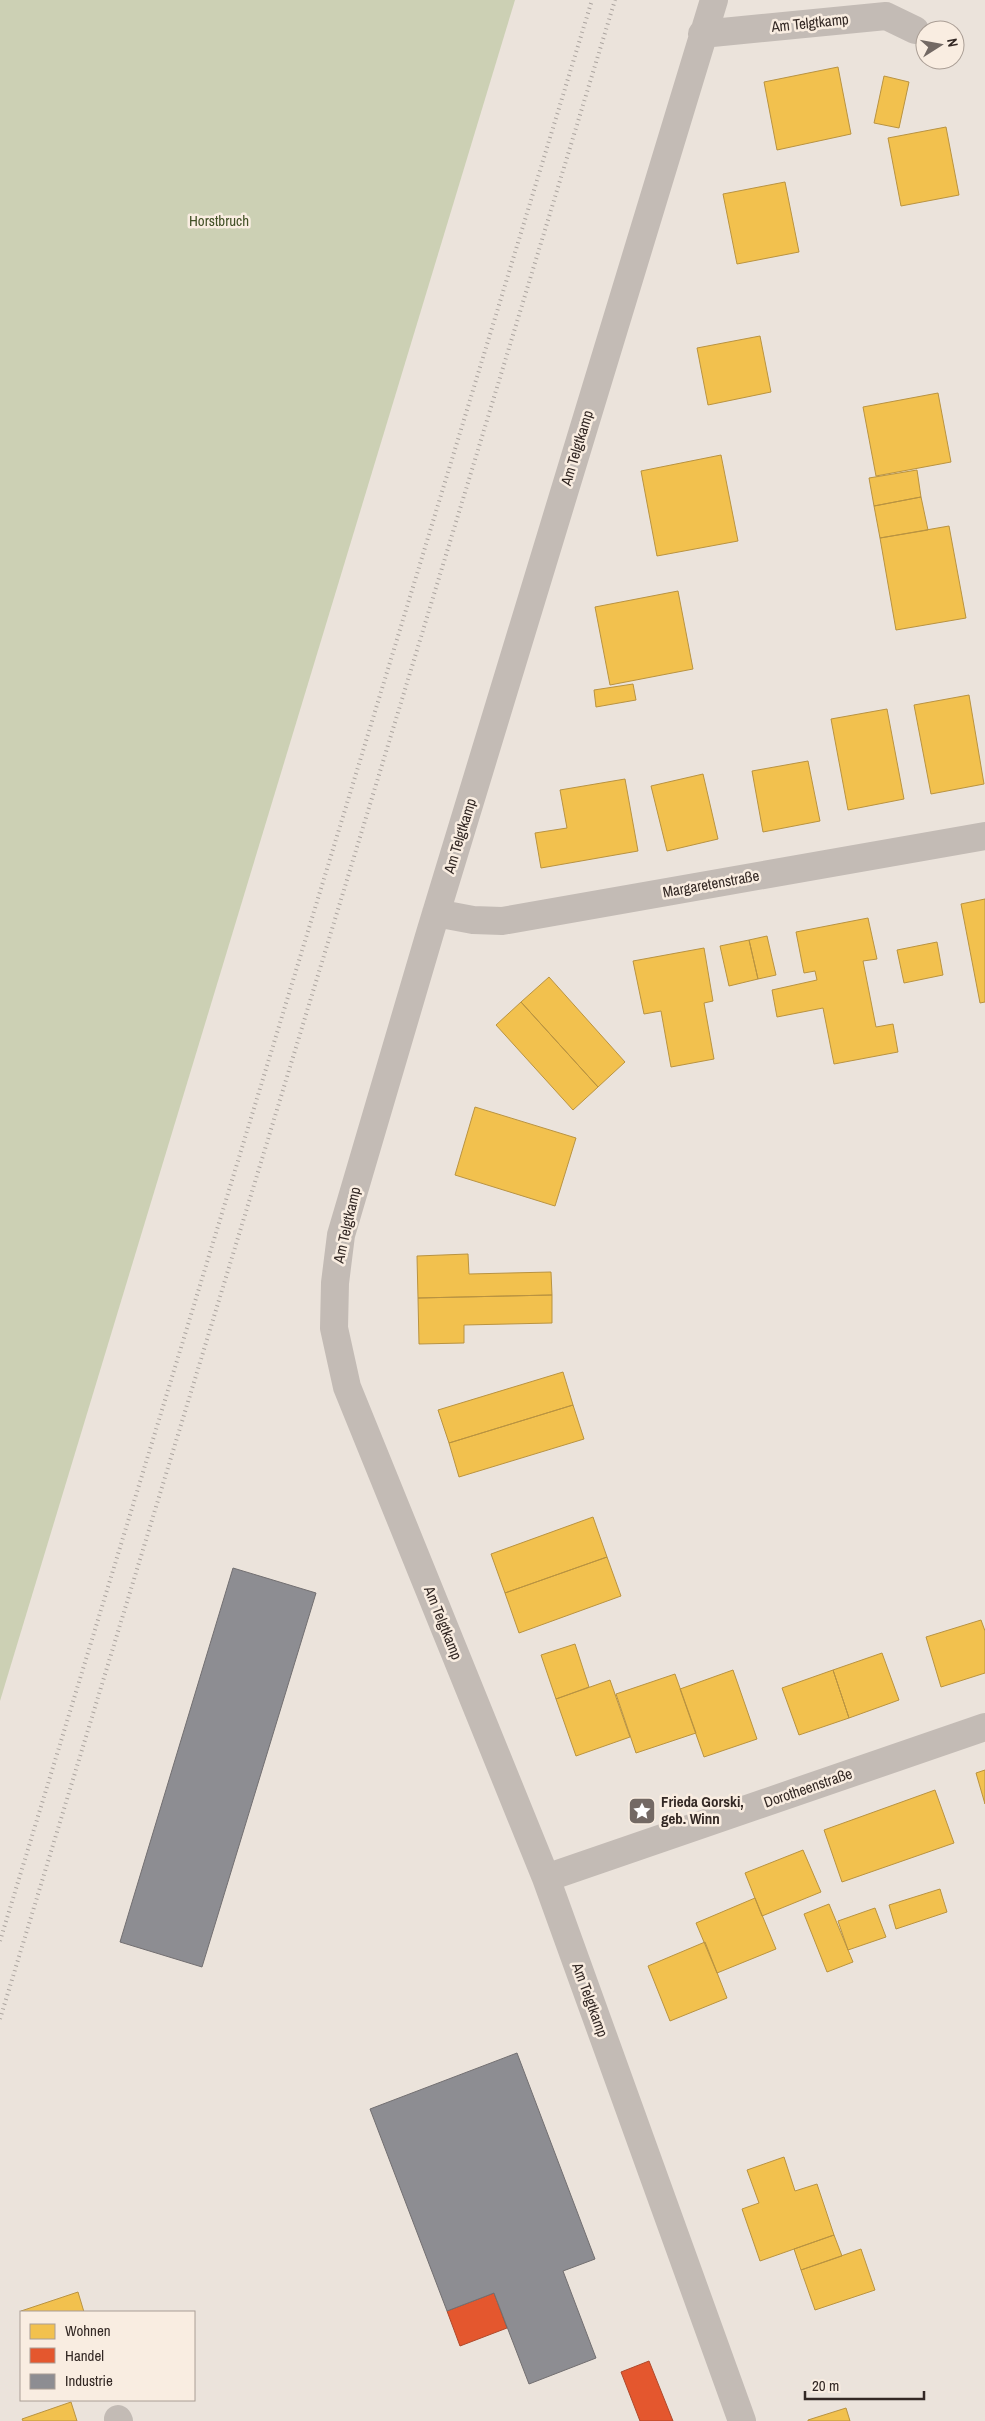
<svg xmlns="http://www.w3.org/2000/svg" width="985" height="2421" font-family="'Archivo Narrow',sans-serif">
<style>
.green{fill:#ccd0b4}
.homes{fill:#f2c14e;stroke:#b99341}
.shops{fill:#e4572e;stroke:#af492b}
.industry{fill:#8d8d92;stroke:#726f71}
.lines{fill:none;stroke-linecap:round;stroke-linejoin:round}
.street{stroke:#c3bbb5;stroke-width:28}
.rail{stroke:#aba49f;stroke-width:4;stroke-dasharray:1 4;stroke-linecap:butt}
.labels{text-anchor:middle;stroke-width:5;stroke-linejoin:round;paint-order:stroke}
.street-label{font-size:15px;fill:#332824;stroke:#f9ede1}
.park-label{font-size:15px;fill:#435127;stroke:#f9ede1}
.poi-label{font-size:15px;font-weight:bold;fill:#332824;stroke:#f9ede1;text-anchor:start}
</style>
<rect width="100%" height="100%" fill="#ebe3db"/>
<!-- green -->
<path class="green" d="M0 0H515L0 1701Z"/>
<!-- homes -->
<path class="homes" d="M838 67 851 134 777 150 764 82Z
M884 76 909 82 899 128 874 123Z
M946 127 959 195 901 206 888 138Z
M785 182 799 252 737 264 723 194Z
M760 336 771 392 708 405 697 348Z
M938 393 951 462 876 476 863 407Z
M721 455 738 541 657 556 641 471Z
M917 470 921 497 874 506 869 478Z
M921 497 928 530 880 538 874 506Z
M949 526 966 618 896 630 880 538Z
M678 591 693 669 610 685 595 607Z
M633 684 636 700 596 707 594 690Z
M969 695 984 784 931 794 914 705Z
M887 709 904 799 848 810 831 719Z
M808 761 820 821 763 832 752 771Z
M703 774 718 839 667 851 651 786Z
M625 779 638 851 541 868 535 833 567 828 560 790Z
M985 899V1002L980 1003 961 904Z
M868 918 877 959 863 961 876 1027 893 1024 898 1052 834 1064 823 1008 777 1017 772 990 817 980 815 971 804 973 796 932Z
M767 936 776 975 758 979 749 940Z
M749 940 758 979 729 986 720 946Z
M937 942 943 975 904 983 897 950Z
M704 948 713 1001 704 1003 714 1059 671 1067 661 1011 644 1014 633 961Z
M549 977 625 1062 598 1087 521 1002Z
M521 1002 598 1087 573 1110 496 1025Z
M475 1107 576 1138 555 1206 455 1175Z
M468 1254 469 1274 551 1272 552 1295 418 1298 417 1256Z
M552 1295V1323L464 1325V1343L419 1344 418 1298Z
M563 1372 573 1405 449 1443 438 1410Z
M573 1405 584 1439 459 1477 449 1443Z
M593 1517 607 1557 505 1593 491 1554Z
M607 1557 621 1596 519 1633 505 1593Z
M981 1620 985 1631V1673L941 1687 926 1637Z
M575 1644 589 1687 556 1699 541 1655Z
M882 1653 899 1700 849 1718 833 1670Z
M733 1670 757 1739 704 1757 680 1689Z
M833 1670 849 1718 799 1735 782 1688Z
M675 1674 696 1733 636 1753 616 1694Z
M610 1680 630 1737 576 1756 556 1699Z
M985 1770V1804L976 1773Z
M935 1790 954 1843 842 1882 824 1830Z
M803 1850 821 1892 762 1916 745 1873Z
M940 1889 947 1912 896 1929 889 1905Z
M755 1898 776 1949 717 1973 696 1923Z
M829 1904 853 1962 827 1972 804 1914Z
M875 1908 886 1937 848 1950 838 1921Z
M705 1942 727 1998 670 2021 648 1966Z
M784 2157 795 2191 817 2184 834 2235 760 2261 742 2209 759 2203 747 2170Z
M834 2235 842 2256 801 2270 794 2249Z
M861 2249 875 2290 815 2310 801 2270Z
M78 2292 84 2312 21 2313V2311Z
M71 2402 77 2421H23L22 2419Z
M846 2408 850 2421H808V2420Z"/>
<!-- shops -->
<path class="shops" d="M494 2293 507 2328 460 2346 447 2311Z
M649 2361 673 2421H640L621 2372Z"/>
<!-- industry -->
<path class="industry" d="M233 1568 316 1593 202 1967 120 1942Z
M517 2053 595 2259 563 2271 596 2358 529 2384 494 2293 447 2311 370 2109Z"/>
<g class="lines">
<!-- street -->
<path class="street" d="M714 0 430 933 341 1235 335 1283 334 1328 347 1387 546 1878 742 2421
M702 34 886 16 915 30
M436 913 473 920 502 921 985 836
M546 1878 985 1727
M118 2419 119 2421"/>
<!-- rail -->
<path class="rail" d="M0 1941 592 0
M0 2019 615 0"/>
</g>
<!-- icons -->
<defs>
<g id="sight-square" transform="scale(1.4375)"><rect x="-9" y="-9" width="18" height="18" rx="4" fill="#736964" stroke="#f9ede1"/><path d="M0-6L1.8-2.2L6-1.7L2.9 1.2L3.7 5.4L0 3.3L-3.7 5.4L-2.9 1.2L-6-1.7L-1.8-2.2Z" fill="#fff"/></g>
</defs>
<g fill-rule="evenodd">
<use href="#sight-square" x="642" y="1811"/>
</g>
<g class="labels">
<!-- street labels -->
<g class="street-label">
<text transform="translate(810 23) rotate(-6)" y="5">Am Telgtkamp</text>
<text transform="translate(577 448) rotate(-73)" y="5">Am Telgtkamp</text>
<text transform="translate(460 836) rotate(-73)" y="5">Am Telgtkamp</text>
<text transform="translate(711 884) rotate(-10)" y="5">Margaretenstraße</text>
<text transform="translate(347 1225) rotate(-77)" y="5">Am Telgtkamp</text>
<text transform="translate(443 1623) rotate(68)" y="5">Am Telgtkamp</text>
<text transform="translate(808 1788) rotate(-19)" y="5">Dorotheenstraße</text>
<text transform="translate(590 2000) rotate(70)" y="5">Am Telgtkamp</text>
</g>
<!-- park labels -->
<g class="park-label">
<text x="219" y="226">Horstbruch</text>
</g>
<!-- poi labels -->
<g class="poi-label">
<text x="661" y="1807">Frieda Gorski,<tspan x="661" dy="17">geb. Winn</tspan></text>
</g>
</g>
<!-- legend -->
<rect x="20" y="2311" width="175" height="90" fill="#f9ede1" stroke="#aa9e95"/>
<rect x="30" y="2324" width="25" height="15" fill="#f2c14e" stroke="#aa9e95"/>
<text x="65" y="2336" font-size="15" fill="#332824">Wohnen</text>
<rect x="30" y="2348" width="25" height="15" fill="#e4572e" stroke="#aa9e95"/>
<text x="65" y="2361" font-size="15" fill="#332824">Handel</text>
<rect x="30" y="2374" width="25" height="15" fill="#8d8d92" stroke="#aa9e95"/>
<text x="65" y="2386" font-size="15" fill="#332824">Industrie</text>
<!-- north arrow -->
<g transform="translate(940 45) rotate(79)"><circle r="24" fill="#f9ede1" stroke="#aa9e95"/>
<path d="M0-4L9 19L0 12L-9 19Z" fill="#736964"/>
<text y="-8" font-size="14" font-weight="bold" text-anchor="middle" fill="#332824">N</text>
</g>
<!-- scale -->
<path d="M805 2391v8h119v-8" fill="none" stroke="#332824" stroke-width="2.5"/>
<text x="812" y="2391" font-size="15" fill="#332824" stroke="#f9ede1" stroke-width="4" paint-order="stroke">20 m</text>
</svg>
